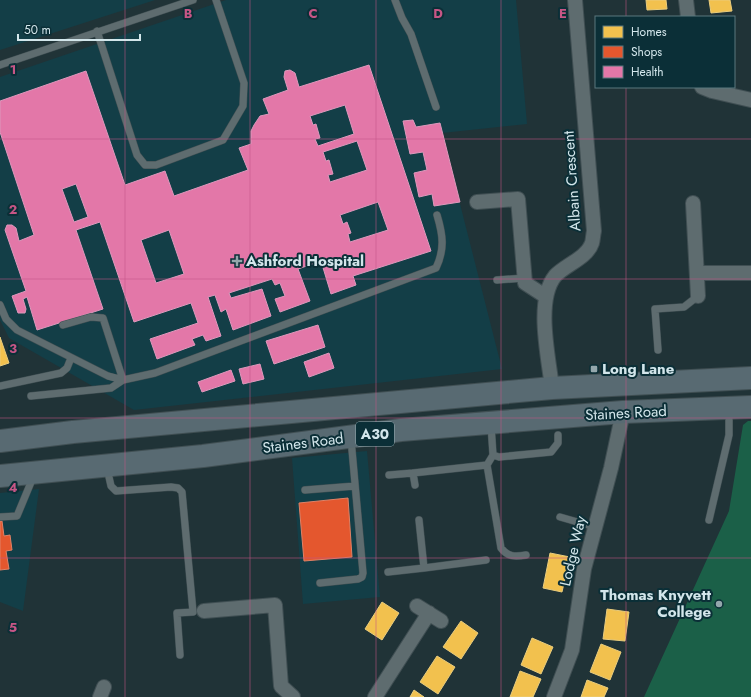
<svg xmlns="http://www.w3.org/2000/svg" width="751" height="697" font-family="Jost,sans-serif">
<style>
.built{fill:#133e47}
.green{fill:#1b6048}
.homes{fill:#f2c14e;stroke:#e9cc7d}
.shops{fill:#e4572e;stroke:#df8267}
.health{fill:#e377a8;stroke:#de98bc;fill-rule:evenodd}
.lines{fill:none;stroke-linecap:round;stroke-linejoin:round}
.lane-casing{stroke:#404f53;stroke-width:8}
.street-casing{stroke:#404f53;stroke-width:16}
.highway-casing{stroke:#404f53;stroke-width:24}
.lane{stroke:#5e6c6f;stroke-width:7}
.street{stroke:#5e6c6f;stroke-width:14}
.highway{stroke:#586a72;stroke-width:22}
.grid{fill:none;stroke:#c75686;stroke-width:1;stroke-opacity:0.55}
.poi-dot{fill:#94a7ac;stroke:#0b2f37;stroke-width:1.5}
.labels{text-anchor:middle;stroke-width:4;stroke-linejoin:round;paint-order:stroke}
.shield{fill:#0b2f37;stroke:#97afb5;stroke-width:1}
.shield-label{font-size:14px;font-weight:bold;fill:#d3e6eb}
.street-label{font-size:15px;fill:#d3e6eb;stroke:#0b2f37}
.poi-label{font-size:15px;font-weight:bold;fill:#d3e6eb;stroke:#0b2f37;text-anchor:start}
.grid-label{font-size:13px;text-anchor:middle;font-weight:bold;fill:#c75686;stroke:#0b2f37;stroke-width:4;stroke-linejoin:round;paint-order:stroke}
</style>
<rect width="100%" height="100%" fill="#203337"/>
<!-- built -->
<path class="built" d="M0 0H155L0 50Z
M226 0H516L527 124 442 133 502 369 134 410 9 338 0 320V77Z
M367 451 380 597 303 604 292 458Z
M39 489 23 611 0 602V493Z"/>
<!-- green -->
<path class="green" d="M748 421H751V697H644L729 511 743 425Z"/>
<!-- homes -->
<path class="homes" d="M646 0H666L667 9 647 10Z
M709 0H730L732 11 711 13Z
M0 337 9 363 0 366Z
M550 553 570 557 562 592 543 588Z
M382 602 399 613 382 640 365 629Z
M607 609 629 612 625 641 603 639Z
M461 621 478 633 461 659 443 647Z
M532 638 553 647 541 674 521 665Z
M601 644 621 652 610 680 590 672Z
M437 656 455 667 438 694 420 682Z
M520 671 541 679 533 697H510Z
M587 680 608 688 604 697H581Z
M414 690 424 697H410Z"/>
<!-- shops -->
<path class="shops" d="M348 498 352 557 304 561 299 503Z
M0 521H2L4 536 10 535 12 550 6 551 9 569 0 570Z"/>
<!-- health -->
<path class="health" d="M369 65 431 251 353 276 356 285 331 294 321 261 298 269 310 301 280 312 275 299 285 296 280 283 275 285 272 279 229 293 231 298 262 289 271 316 233 330 226 309 221 312 215 295 208 297 221 336 206 341 203 335 192 339 195 345 157 359 150 339 198 323 191 303 134 322 100 222 76 230 103 309 37 330 27 297 23 299 26 309 25 313H18L12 296 26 291 5 230 7 225H12L16 228 19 241 34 235 0 132V101L86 71 125 185 165 171 174 196 248 170 239 148 251 144V131L254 125 260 116 269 114 263 99 288 90 284 77 285 71 290 70 295 73 299 87ZM345 105 354 134 318 146 315 139 320 138 316 124 313 125 310 116ZM357 141 367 170 330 182 328 175 333 174 329 160 326 161 323 152ZM76 184 88 217 74 222 62 189ZM378 202 388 230 350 242 348 234 351 233 347 222 343 224 340 215ZM169 230 184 274 156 283 141 240Z
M413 120 416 127 440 123 460 202 434 206 432 194 419 197 414 173 427 170 423 152 410 154 403 121Z
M318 325 325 347 274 364 266 341Z
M329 353 334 368 309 377 304 362Z
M260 364 264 379 243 384 239 369Z
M231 370 235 381 202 392 198 382Z"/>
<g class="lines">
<!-- lane casing -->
<g class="lane-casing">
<path id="lane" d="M395 0 402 18 411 34 436 107
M97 31 137 155 145 165H156L223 140 243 106 244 83 216 0
M0 65 193 0
M497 280 525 278
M0 305 6 319 17 330 108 376 123 380 155 373 436 268C445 249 443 235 437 215
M658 350 655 309 684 307 698 296
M0 386 61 373 67 368 71 358
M31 396 111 388 123 380 103 318 91 317 63 325
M493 455 499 457 551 452 558 443V435
M487 465 501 548C508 557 515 557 526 555
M107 468 111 486 116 491 171 487 178 488 182 492 193 612 177 613 180 655
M389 475 413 473
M415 485 413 473 487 465 493 455 491 425
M305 490 355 486
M0 517 17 516 34 475
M560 517 595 527
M419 520 424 568 486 560
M709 520 729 435V410
M388 572 424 568
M320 583 358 579 362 577 363 573 351 439"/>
</g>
<!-- street casing -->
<g class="street-casing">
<path id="street" d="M686 0 688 17
M702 87 712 91 751 100
M477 202 518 199 525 283 545 296
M693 203 698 296
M698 273H751
M552 388C549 359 535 301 555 276 565 265 587 258 592 243 593 240 593 235 594 231L575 0
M417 606 441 621
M204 611 275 605 281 686 293 697
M100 697 104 687
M375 697 429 613
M554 697 572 650 584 569 611 468 623 412"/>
</g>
<!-- highway casing -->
<g class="highway-casing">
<path id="highway" d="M0 441 73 432 552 388 751 378
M0 476 203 456 401 430 623 412 751 407"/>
</g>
<!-- lane -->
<use href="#lane" class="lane"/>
<!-- street -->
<use href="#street" class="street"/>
<!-- highway -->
<use href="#highway" class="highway"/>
</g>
<!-- grid -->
<path class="grid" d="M125 0V697M250 0V697M376 0V697M501 0V697M626 0V17M626 87V697M0 139H751M0 279H751M0 418H751M0 558H751"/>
<!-- markers -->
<g class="poi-dot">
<path d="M235 255h4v4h4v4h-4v4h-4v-4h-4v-4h4z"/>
<rect x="590" y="365" width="8" height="8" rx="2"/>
<circle cx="719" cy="604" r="4"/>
</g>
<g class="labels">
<!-- shield labels -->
<rect class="shield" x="356" y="422" width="38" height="24" rx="3"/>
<g class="shield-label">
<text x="375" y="439">A30</text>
</g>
<!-- street labels -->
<g class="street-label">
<text transform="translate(572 181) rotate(-94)" y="5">Albain Crescent</text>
<text transform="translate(626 413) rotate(-3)" y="5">Staines Road</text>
<text transform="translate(303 443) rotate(-7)" y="5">Staines Road</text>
<text transform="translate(573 551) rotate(-77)" y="5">Lodge Way</text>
</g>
<!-- poi labels -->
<g class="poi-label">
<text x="246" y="266">Ashford Hospital</text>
<text x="602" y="374">Long Lane</text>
<text x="711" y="600" text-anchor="end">Thomas Knyvett<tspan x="711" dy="17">College</tspan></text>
</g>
</g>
<g class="grid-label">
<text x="188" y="18">B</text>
<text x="313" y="18">C</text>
<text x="438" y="18">D</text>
<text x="563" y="18">E</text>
<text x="13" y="74">1</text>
<text x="13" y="214">2</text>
<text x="13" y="353">3</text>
<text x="13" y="492">4</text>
<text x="13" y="632">5</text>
</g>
<!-- legend -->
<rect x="595" y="16" width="140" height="72" fill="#0b2f37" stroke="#5b787f"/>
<rect x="603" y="26" width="20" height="12" fill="#f2c14e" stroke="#5b787f"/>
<text x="631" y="36" font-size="12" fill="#d3e6eb">Homes</text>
<rect x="603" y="46" width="20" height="12" fill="#e4572e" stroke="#5b787f"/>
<text x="631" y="56" font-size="12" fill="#d3e6eb">Shops</text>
<rect x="603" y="66" width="20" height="12" fill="#e377a8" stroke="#5b787f"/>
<text x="631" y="76" font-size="12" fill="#d3e6eb">Health</text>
<!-- scale -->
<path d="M18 34v6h122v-6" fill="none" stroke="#d3e6eb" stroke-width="2"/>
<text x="24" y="34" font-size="12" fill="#d3e6eb" stroke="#0b2f37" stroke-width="3" paint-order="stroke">50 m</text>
</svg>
